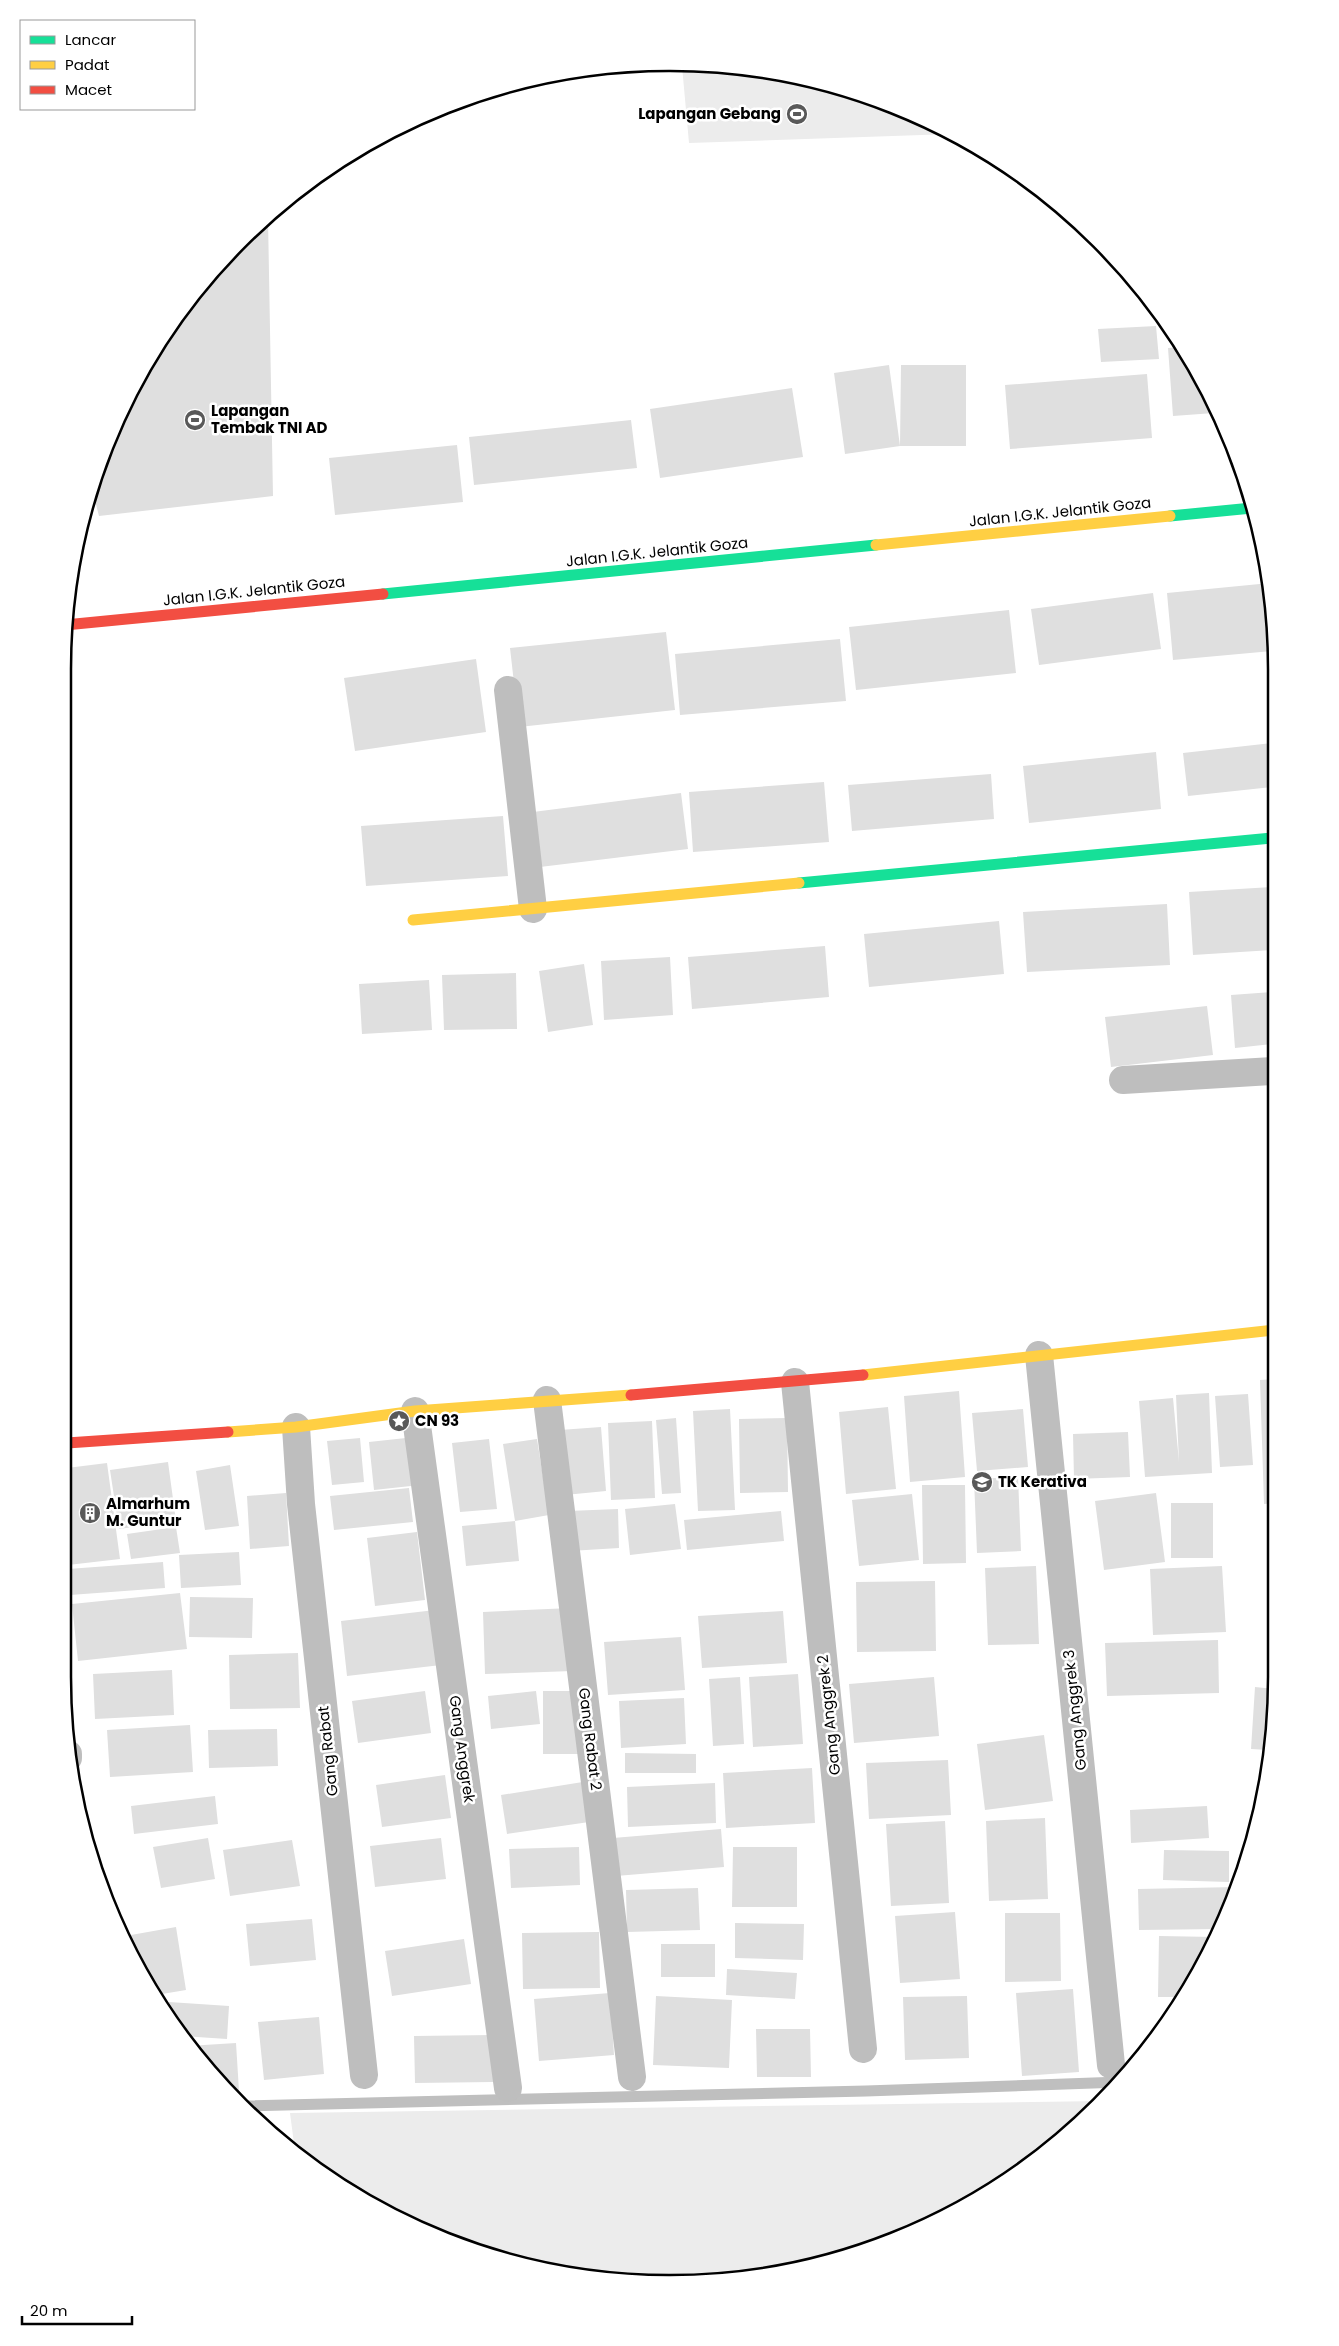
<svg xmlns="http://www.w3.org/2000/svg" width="1339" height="2346" font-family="Poppins,sans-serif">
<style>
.green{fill:#ececec}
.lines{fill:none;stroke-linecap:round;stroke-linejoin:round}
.stream{stroke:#bfbfbf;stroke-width:11}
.building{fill:#dfdfdf}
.street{stroke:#bebebe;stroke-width:28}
.fast{stroke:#16e098;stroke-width:11}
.slow{stroke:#ffcf43;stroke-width:11}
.jam{stroke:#f24e42;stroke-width:11}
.labels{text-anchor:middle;stroke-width:5;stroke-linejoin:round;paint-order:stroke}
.poi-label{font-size:15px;font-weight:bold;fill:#000;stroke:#fff;text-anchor:start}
.street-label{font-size:15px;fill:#000;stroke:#fff}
.rim{fill:none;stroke:#000;stroke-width:2.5}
</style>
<rect width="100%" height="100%" fill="#fff"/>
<!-- green -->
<path class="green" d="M682 66 749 68 865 95 951 134 689 143Z
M1102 2101 1070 2133 973 2202 902 2237 788 2272 709 2282 591 2278 512 2263 401 2221 332 2181 295 2151 290 2113Z"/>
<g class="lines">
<!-- stream -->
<path class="stream" d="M241 2106 866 2091 1121 2082"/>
</g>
<!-- building -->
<path class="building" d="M268 218 273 496 99 516 92 489 95 475 144 366 213 269Z
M1156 326 1159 359 1101 362 1098 329Z
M1182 347 1214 413 1173 416 1168 348Z
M889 365 900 446 845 454 834 373Z
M901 365H966V446H900Z
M1147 374 1152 438 1010 449 1005 385Z
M792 388 803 457 660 478 650 409Z
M631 420 637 468 474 485 469 437Z
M457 445 463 502 335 515 329 458Z
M1270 583 1272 651 1173 660 1167 593Z
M1153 593 1161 649 1039 665 1031 609Z
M1009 610 1016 673 856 690 849 627Z
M666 632 675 710 519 727 510 648Z
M840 639 846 701 680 715 675 654Z
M476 659 486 732 355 751 344 678Z
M1272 743V787L1188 796 1183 753Z
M1156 752 1161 809 1029 823 1023 766Z
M991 774 994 819 852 831 848 785Z
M824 782 829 842 693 852 689 792Z
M681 793 688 849 540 867 533 812Z
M503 816 508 876 366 886 361 826Z
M1272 887 1273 950 1193 955 1189 892Z
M1167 904 1170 965 1027 972 1023 912Z
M999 921 1004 974 869 987 864 934Z
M825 946 829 997 692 1009 688 957Z
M670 957 673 1015 604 1020 601 961Z
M584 964 593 1025 548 1032 539 971Z
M516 973 517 1029 444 1030 442 975Z
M429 980 432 1030 362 1034 359 984Z
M1273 992V1044L1235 1048 1231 995Z
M1207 1006 1213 1055 1111 1067 1105 1017Z
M1274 1379V1503L1264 1504 1260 1380Z
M959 1391 965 1477 910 1482 904 1396Z
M1209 1393 1212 1473 1145 1477 1139 1401 1173 1398 1179 1462 1176 1395Z
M1248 1394 1253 1465 1220 1467 1215 1396Z
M888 1407 896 1489 846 1494 839 1412Z
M730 1409 735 1510 698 1511 693 1411Z
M1023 1409 1028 1467 977 1471 972 1413Z
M676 1418 681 1493 662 1494 656 1420Z
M787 1418 788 1492 740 1493 739 1419Z
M652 1421 655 1498 611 1500 608 1423Z
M601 1427 606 1491 565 1495 560 1430Z
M1128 1432 1130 1477 1074 1479 1073 1434Z
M415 1437 420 1485 374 1490 369 1442Z
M360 1438 364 1482 332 1485 327 1441Z
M489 1439 497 1509 460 1512 452 1443Z
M537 1439 549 1515 515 1521 503 1444Z
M168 1462 176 1521 119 1529 110 1470Z
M107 1463 120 1559 68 1565 67 1468Z
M230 1465 239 1526 205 1530 196 1471Z
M1018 1477 1021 1551 977 1553 974 1479Z
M922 1485H965L966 1563 923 1564Z
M409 1488 413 1522 334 1530 330 1496Z
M286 1493 289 1546 250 1549 247 1496Z
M1156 1493 1165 1562 1104 1570 1095 1501Z
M912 1494 919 1560 859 1566 852 1500Z
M1171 1503H1213V1558H1171Z
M675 1504 681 1549 630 1555 625 1509Z
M618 1509 619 1548 570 1551 568 1511Z
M781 1511 784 1541 687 1550 684 1520Z
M515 1521 519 1561 466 1566 462 1526Z
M176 1527 180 1553 131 1559 127 1534Z
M417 1532 425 1600 375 1606 367 1538Z
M239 1552 241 1585 181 1588 179 1555Z
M163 1562 165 1588 70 1595 68 1569Z
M1036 1566 1039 1644 988 1645 985 1568Z
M1222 1566 1226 1632 1153 1635 1150 1569Z
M935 1581 936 1651 857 1652 856 1582Z
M180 1593 187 1649 78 1661 72 1604Z
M190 1597 253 1598 252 1638 189 1637Z
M571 1608 573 1671 485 1674 483 1612Z
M435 1610 441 1665 347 1676 341 1621Z
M783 1611 787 1663 702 1668 698 1616Z
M681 1637 685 1690 608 1695 604 1642Z
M1218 1640 1219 1693 1107 1696 1105 1643Z
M298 1653 300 1708 230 1709 229 1655Z
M172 1670 174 1715 95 1719 93 1674Z
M798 1674 803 1744 753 1747 749 1677Z
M740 1677 744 1744 713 1746 709 1679Z
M934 1677 939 1736 854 1743 849 1684Z
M1255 1687 1275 1689V1716L1268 1750 1251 1749Z
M425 1691 431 1733 358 1743 352 1701Z
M536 1691 540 1724 491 1729 488 1696Z
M543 1691H582V1754H543Z
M684 1698 686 1744 621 1748 619 1701Z
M190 1725 193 1772 110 1777 107 1730Z
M277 1729 278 1766 209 1768 208 1730Z
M1044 1735 1053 1801 985 1810 977 1744Z
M625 1753 696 1754V1773H625Z
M948 1760 951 1815 869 1819 866 1763Z
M812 1768 815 1823 726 1828 723 1773Z
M445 1775 451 1818 382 1827 376 1785Z
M589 1781 596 1821 507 1834 501 1795Z
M715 1783 716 1823 628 1827 627 1787Z
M215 1796 218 1824 134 1834 131 1806Z
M1207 1806 1209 1838 1131 1843 1130 1810Z
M1045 1818 1048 1899 989 1901 986 1821Z
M945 1821 949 1903 891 1906 886 1824Z
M721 1829 724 1867 616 1876 613 1838Z
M208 1838 215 1879 161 1888 153 1847Z
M441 1838 446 1879 375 1887 370 1846Z
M292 1840 300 1886 230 1896 223 1850Z
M579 1847 580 1885 511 1888 509 1849Z
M733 1847H797V1907H732Z
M1164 1850 1229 1851V1882L1163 1880Z
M1237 1887 1218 1929 1139 1930 1138 1889Z
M698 1888 700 1930 627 1932 626 1890Z
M955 1912 960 1979 900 1983 895 1916Z
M1005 1913H1060L1061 1981 1005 1982Z
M312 1919 316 1960 250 1966 246 1924Z
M735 1923 804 1924 803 1960 735 1958Z
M176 1927 186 1990 156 1995 135 1961 131 1935Z
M599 1932 600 1988 523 1989 522 1933Z
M1159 1936 1215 1937 1195 1980 1183 1997H1158Z
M464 1939 471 1984 392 1996 385 1951Z
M661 1944H715V1977H661Z
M727 1969 797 1973 795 1999 726 1995Z
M1073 1989 1079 2072 1022 2076 1016 1993Z
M610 1993 614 2055 539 2061 534 1999Z
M656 1996 732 2000 729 2068 653 2065Z
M967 1996 969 2058 905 2060 903 1997Z
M169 2002 229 2006 227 2039 182 2036 168 2014Z
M319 2017 324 2074 264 2080 258 2022Z
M756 2029H810L811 2077H757Z
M493 2035V2082L415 2083 414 2036Z
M236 2043 239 2091 228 2092 188 2046Z"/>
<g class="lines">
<!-- street -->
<path class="street" d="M508 690 533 909
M1123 1080 1273 1071
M1039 1355 1111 2065
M795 1382 863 2049
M547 1400 632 2077
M415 1411 508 2088
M296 1427 301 1504 364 2075
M68 1754V1758"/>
<!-- fast -->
<path class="fast" d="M1170 516 1252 508
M383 594 876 545
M799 883 1272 838"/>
<!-- slow -->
<path class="slow" d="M876 545 1170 516
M413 920 799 883
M863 1375 1274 1330
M228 1432 296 1427 415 1411 631 1395"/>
<!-- jam -->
<path class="jam" d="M65 625 383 594
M631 1395 863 1375
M67 1443 228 1432"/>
</g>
<!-- icons -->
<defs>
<g id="stadium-disc" transform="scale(1.125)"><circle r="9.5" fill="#595959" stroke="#fff"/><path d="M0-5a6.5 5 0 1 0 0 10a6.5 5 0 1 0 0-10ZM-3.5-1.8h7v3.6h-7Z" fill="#fff"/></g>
<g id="sight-disc" transform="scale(1.125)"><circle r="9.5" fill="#595959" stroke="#fff"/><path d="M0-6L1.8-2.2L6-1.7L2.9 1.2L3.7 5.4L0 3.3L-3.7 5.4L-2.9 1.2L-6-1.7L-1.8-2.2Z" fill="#fff"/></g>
<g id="school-disc" transform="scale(1.125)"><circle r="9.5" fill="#595959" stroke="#fff"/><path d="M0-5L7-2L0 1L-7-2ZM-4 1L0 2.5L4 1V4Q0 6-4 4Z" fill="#fff"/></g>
<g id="building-disc" transform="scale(1.125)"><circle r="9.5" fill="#595959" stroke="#fff"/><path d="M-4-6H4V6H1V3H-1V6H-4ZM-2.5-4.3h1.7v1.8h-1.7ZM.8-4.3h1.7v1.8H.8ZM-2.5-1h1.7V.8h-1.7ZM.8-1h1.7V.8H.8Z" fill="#fff"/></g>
</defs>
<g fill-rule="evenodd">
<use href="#stadium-disc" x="797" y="114"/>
<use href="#stadium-disc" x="195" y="420"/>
<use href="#sight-disc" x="399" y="1421"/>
<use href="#school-disc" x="982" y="1482"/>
<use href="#building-disc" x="90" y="1513"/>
</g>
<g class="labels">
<!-- poi labels -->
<g class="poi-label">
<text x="781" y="119" text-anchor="end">Lapangan Gebang</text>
<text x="211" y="416">Lapangan<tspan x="211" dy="17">Tembak TNI AD</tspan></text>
<text x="415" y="1426">CN 93</text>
<text x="998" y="1487">TK Kerativa</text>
<text x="106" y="1509">Almarhum<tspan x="106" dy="17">M. Guntur</tspan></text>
</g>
<!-- street labels -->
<g class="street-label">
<text transform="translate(1060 512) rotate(-6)" y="5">Jalan I.G.K. Jelantik Goza</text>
<text transform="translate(657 552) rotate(-6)" y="5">Jalan I.G.K. Jelantik Goza</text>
<text transform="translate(254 591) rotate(-6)" y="5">Jalan I.G.K. Jelantik Goza</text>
<text transform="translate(1075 1710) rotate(-96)" y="5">Gang Anggrek 3</text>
<text transform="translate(829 1715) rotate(-96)" y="5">Gang Anggrek 2</text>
<text transform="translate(590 1739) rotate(83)" y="5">Gang Rabat 2</text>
<text transform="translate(462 1749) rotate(82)" y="5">Gang Anggrek</text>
<text transform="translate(328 1751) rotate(-96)" y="5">Gang Rabat</text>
</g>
</g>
<!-- crop -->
<path d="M0 0H1339V2346H0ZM669 71H670A598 598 0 0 1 1268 669V1677A598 598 0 0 1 670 2275H669A598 598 0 0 1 71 1677V669A598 598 0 0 1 669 71Z" fill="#fff" fill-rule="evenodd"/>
<path class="rim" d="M669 71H670A598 598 0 0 1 1268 669V1677A598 598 0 0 1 670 2275H669A598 598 0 0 1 71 1677V669A598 598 0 0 1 669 71Z"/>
<!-- legend -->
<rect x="20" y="20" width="175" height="90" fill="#ffffff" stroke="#999999"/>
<rect x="30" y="36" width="25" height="8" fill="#16e098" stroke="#999999"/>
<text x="65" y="45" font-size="15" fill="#000000">Lancar</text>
<rect x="30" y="61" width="25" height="8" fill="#ffcf43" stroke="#999999"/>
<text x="65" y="70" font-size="15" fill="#000000">Padat</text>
<rect x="30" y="86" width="25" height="8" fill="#f24e42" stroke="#999999"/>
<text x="65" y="95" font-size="15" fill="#000000">Macet</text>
<!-- scale -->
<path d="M22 2316v8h110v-8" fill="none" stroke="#000000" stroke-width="2.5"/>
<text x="30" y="2316" font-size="15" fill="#000000" stroke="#ffffff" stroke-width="4" paint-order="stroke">20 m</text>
</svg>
